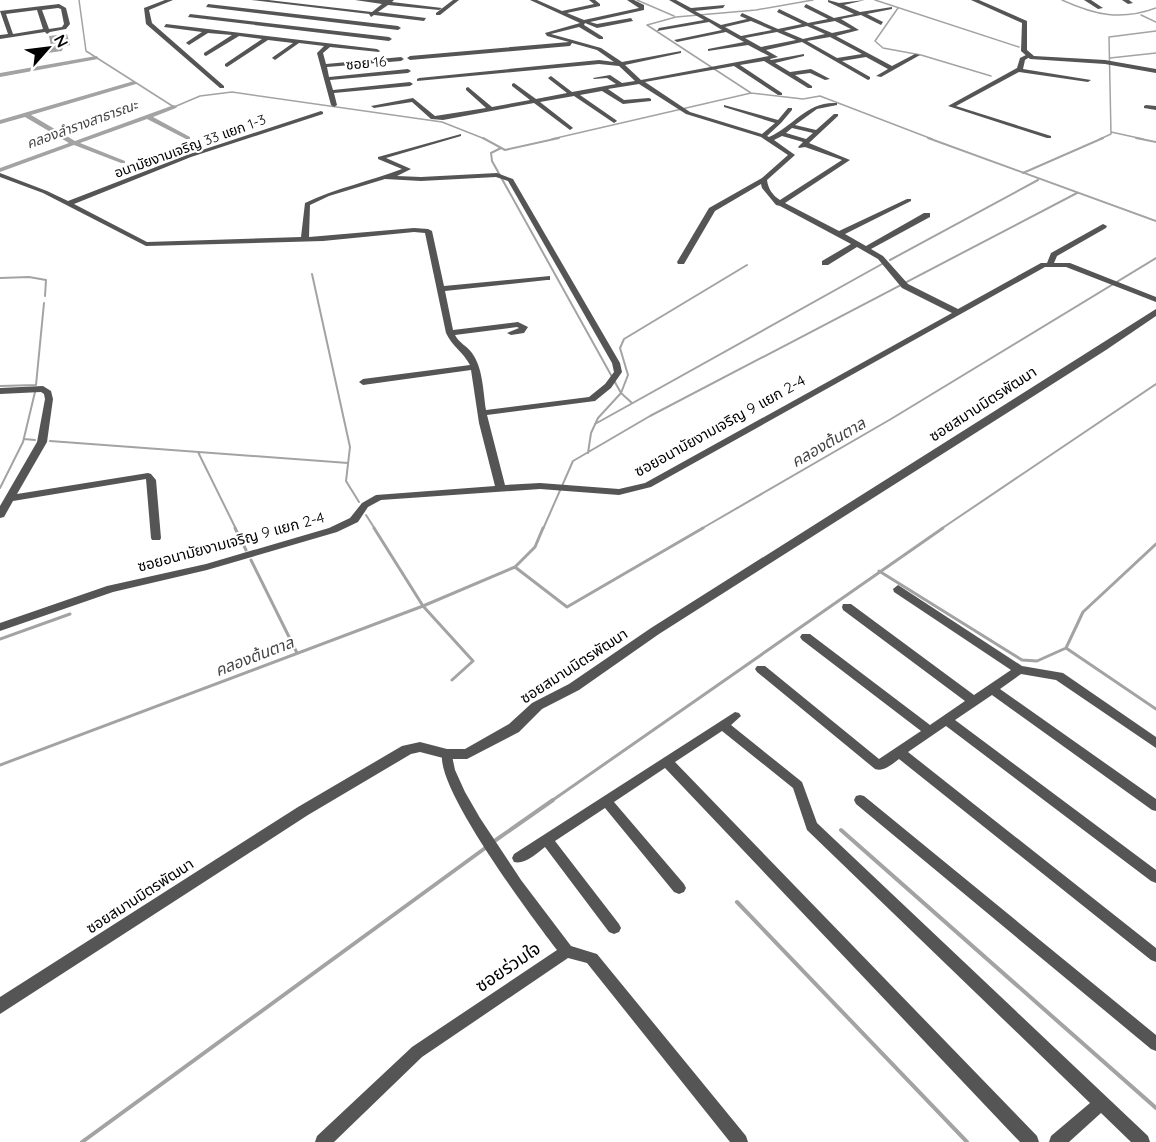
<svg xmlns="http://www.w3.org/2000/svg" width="1156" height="1142" font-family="Quicksand,'Noto Sans Thai',sans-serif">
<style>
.water{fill:#a3a3a3}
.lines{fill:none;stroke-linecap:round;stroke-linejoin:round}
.stream-far3{stroke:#a3a3a3;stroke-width:1.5}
.stream-far2{stroke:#a3a3a3;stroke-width:2}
.stream-far1{stroke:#a3a3a3;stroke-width:3}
.stream{stroke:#a3a3a3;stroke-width:4}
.canal{fill:#a3a3a3;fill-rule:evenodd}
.minor{fill:#555;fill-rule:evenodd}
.tertiary{fill:#555;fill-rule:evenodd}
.labels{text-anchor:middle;stroke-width:4.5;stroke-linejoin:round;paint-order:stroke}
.far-street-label{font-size:14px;fill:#000;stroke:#fff}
.far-water-label{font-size:14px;font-style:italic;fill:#444;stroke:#fff}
.street-label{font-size:15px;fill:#000;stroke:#fff}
.water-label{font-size:16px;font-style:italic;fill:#444;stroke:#fff}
.near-street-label{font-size:18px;fill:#000;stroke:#fff}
</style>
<rect width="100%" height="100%" fill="#fff"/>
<!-- water -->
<path class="water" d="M67 34 70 45 63 47 62 51 33 55 29 49 51 46 49 36Z"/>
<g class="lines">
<!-- stream-far3 -->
<path class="stream-far3" d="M79 0 86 51 174 107 200 96 232 92 442 122 485 139
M637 0 674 16
M813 0 756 10 676 17 647 25 751 93 803 99 820 96 932 139
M875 0 1019 47
M1062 0C1095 15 1121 21 1156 8
M898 8 875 41 883 48 921 55 991 76
M1141 15 1156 22
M1110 58 1156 53
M1111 132 1143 139
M552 139 751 93
M1100 139 1111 134 1109 37 1156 31"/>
<!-- stream-far2 -->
<path class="stream-far2" d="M483 138 505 150 559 138
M928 138 1156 221
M1136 138 1156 142
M501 148 491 153 492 161 621 393 632 403
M1023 173 1103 138
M890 260 1038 180
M312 274 350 447 346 481 359 502
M0 278 29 277 46 280 45 296
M0 386 36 385 44 303
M595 424 882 264
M24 439 35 440
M50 441 348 463
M198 452 236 529
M588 453 591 433 598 418 621 393 628 375 620 348 624 339 747 265
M0 488 23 442 35 392
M366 515 375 529
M543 529 573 461 650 416 1077 193
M701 529 891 419 1156 258
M941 529 1156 384"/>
<!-- stream-far1 -->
<path class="stream-far1" d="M235 528 246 550
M374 528 423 606 473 661 452 680
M251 560 297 653
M515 567 535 547 543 528
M879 571 1022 660 1037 661 1066 648 1083 612 1156 544
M0 639 70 614
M1066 648 1156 709
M0 765 423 606 515 567 567 607 703 528
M550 802 943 528"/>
<!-- stream -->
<path class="stream" d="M841 830 1156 1108
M493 842 553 800
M737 902 967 1142
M82 1142 488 846"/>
<!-- canal -->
<path class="canal" d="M96 56 98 57V59L0 77V73Z
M134 81 137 83 136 84 31 115 75 141 174 105 177 107 176 108 153 117 190 137V139H186L147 119 80 143 125 161V163H121L74 145 0 172V168L69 143 25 117 0 124V120Z"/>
<!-- minor -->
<path class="minor" d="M165 0H173L149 10 152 23 224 86V88H220L146 24 144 8Z
M251 0H268L372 12 382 4 355 0H394L392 2 442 8 439 10 388 5 378 12 426 18 424 21 374 15 371 17 369 14Z
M453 0H459L440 15H436V13Z
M530 0H537L562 11 594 4 589 0H595L600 4V6L567 13 584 20 639 8 627 0H634L644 5V10L590 22 597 24 631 18 633 21 597 28 585 23 584 25 603 37V39H599L579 27 551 34 601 48 622 62 681 51V53L625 65 641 80 769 56 748 45 708 51V49L744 42 726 32 677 42 674 40 722 30 709 22 657 31 659 28 704 20 669 0H676L691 8 725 5 723 8 695 11 721 25 747 19 740 16 742 13 778 29 802 24 777 12 779 9 808 23 828 19 804 7 806 4 834 18 854 14 828 2V0L839 3 865 0 844 5 860 12 892 7V9L867 14 883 22 881 25 861 15 841 19 859 30 836 36 892 66 915 54 920 55 881 77 876 76 888 69 866 57 842 61 870 77V79L868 80 802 42 766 50 778 57 770 59 771 60 804 54V56L775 63 790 72 811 69 830 79 825 80 810 73 795 75 812 86V88H808L764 61 740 65 782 93V95H778L734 66 645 82 690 112 762 134 775 123 724 107V105L778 120 788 108H792V110L781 123 767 136 769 137C794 126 807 101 837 103V105L817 109 795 125 816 130 834 114H838V116L809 143 850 160 785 203 839 231 907 199H911V201L845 234 866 246 924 213H930V217L871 249 883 256 908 284 958 309 1041 263H1047L1051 253 1103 224 1107 226 1106 228 1057 256 1054 263H1070L1156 297V302L1066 267H1045L651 487 619 495 540 489 381 500 368 507 358 522 337 532 207 570 113 592 0 631V623L107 586 206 564 329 528 350 518 362 503 376 495 495 486 479 423 471 370 363 385 359 382 363 379 470 365C463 352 452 346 446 333L425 233 414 232 323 241 146 246 43 193 0 177V173L47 191 68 201 187 155 321 111 323 112V114L191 157 74 204 147 242 301 237 305 203C336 188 371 181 402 169L378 159V157L461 134V136L386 158 411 169 397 176 421 177 497 173 513 179 620 363 622 372 611 388 595 401 487 415 505 485 540 483 619 489 645 483 952 313 902 288 878 259 857 247 828 265H822V261L851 244 780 206 776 205 762 188 761 184 715 211 684 264H678L677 262 709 208 762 178 788 155 761 137 686 114 639 84 608 89 624 100 649 98 651 99V101L623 104 602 91 580 95 616 120 617 121 614 123 574 96 540 102 572 127 573 128 570 130 534 103 443 120 431 119 412 102 374 108 371 106 413 98 435 116 486 108 466 90V88L468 87 492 107 530 100 512 86V84L514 83 536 99 567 93 549 79 548 78 551 76 572 92 616 84 607 78 594 79 593 78 610 75 622 83 635 81 619 66 599 64 417 81V79L419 78 599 60 614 62 597 50 572 43 570 46 410 60 407 58 410 56 569 42 547 36 545 33 580 23ZM751 21 772 30 741 36 725 27ZM835 21 851 29 832 33 813 25ZM807 26 825 34 803 39 784 31ZM777 32 796 40 761 47 745 38ZM830 37 862 54 837 58 807 41ZM792 128 813 133 806 139 786 133ZM782 136 803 142 798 147 799 148 805 147 842 160 780 200C772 195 768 188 767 180L795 155 774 140ZM496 177 508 181 612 363 614 372 605 384 589 397 486 410C483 391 483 368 472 353 467 346 459 343 455 335L517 327 519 328 507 333 511 335 524 333 528 327 518 322 453 330 445 291 547 280H550V276L444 286 432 231 428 229 414 228 309 237 310 205 329 196 385 179 421 181Z
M1084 0H1091L1103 8 1098 9Z
M1122 0H1129L1133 3 1128 4Z
M59 4 66 8 70 24 66 29 50 32 47 34 45 32 0 39V35L8 34 0 11ZM58 8 61 9 64 24 62 27 49 29 42 10ZM37 10 43 29 13 34 6 14Z
M208 4 398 26 401 28 398 30 206 7Z
M190 14 389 37 392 39 389 41 188 17Z
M166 24 377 49 380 51 379 52 330 47 323 53 326 64 401 57 404 59 401 61 327 67 329 77 408 69 411 71 408 73 330 80 333 90 410 82 413 84 410 86 334 93 337 105 334 107 331 105 317 53 324 46 299 43 275 60 272 58 273 57 293 43 268 40 227 67 225 66V64L262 39 239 36 206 56 204 55V53L232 35 208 33 189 45 186 43 187 42 202 32 164 27Z
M1028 54 1031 56 1025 60 1023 69 1091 80 1088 82 1019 72 956 106 1051 136V138H1047L948 106 1017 68 1020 58Z
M1146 105 1156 106V110L1144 108V106Z
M43 386 51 391 53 399 47 442 17 494 148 473 151 474 156 480 161 538 160 540H152L151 538 146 479 13 501 4 517 0 518V506L37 442 45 399 44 394 41 392 0 394V388Z
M898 585 1022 666 1063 673 1156 737V748L1056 680 1021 674 1000 689 1156 799V811L1152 810 992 695 955 720 1156 870V883L1151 881 946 726 908 752 1156 948V962L1151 960 899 759C892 764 884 772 875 769L757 672 755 669 757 666H765L879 759 921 731 802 640 800 637 802 634H810L930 725 965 701 843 610 842 607 843 604H851L974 695 1011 670 894 592 893 589Z
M735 712 739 713 741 716 731 725 802 782 817 823 1148 1136 1150 1142H1131L1101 1113 1069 1142H1049L1051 1136 1090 1103 807 830 793 788 722 731 675 762 1037 1136 1039 1142H1020L665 768 614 802 684 884 686 888 684 892 679 894 674 892 605 808 555 841 619 924 621 928 619 932 614 934 609 932 545 847C537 853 525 865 514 862L512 858 514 854Z
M447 749 451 751 455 770 465 792 480 818 521 880 571 946 597 954 746 1136 748 1142H730L587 963 568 958 422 1057 334 1142H315L317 1136 412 1047 557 950C534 920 430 782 443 751Z
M860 795 864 796 1156 1035V1051L1151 1049 856 804 854 800 856 796Z"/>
<!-- tertiary -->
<path class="tertiary" d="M971 0H979L1027 21V50L1034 56 1105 60 1156 69V73L1105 64 1030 59 1021 51 1022 23Z
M1156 309V316L1106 350 659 634 579 690 542 709 519 732 467 759H447L420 752 411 754 308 815 0 1014V997L298 807 402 746 420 742 447 749H465L509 724 532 703 569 684 651 628Z"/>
</g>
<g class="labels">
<!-- far-street labels -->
<g class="far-street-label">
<text transform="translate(366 63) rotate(-5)" y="5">ซอย 16</text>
<text transform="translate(190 146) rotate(-20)" y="5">อนามัยงามเจริญ 33 แยก 1-3</text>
</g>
<!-- far-water labels -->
<g class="far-water-label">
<text transform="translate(82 124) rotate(-20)" y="5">คลองลำรางสาธารณะ</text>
</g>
<!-- street labels -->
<g class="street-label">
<text transform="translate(983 404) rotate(-33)" y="5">ซอยสมานมิตรพัฒนา</text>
<text transform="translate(720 426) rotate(-29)" y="5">ซอยอนามัยงามเจริญ 9 แยก 2-4</text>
<text transform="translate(231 542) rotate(-15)" y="5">ซอยอนามัยงามเจริญ 9 แยก 2-4</text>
<text transform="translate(574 666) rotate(-33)" y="5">ซอยสมานมิตรพัฒนา</text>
<text transform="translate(140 896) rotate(-33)" y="5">ซอยสมานมิตรพัฒนา</text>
</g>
<!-- water labels -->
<g class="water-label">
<text transform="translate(828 442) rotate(-30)" y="6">คลองต้นตาล</text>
<text transform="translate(254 656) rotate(-21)" y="6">คลองต้นตาล</text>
</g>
<!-- near-street labels -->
<g class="near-street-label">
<text transform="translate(508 967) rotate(-34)" y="6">ซอยร่วมใจ</text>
</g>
</g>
<!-- north arrow -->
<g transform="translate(48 48) rotate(62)" stroke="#ffffff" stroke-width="4.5" paint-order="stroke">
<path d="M0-4.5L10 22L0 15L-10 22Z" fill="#000000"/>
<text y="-9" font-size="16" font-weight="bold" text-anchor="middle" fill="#000000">N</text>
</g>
</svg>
